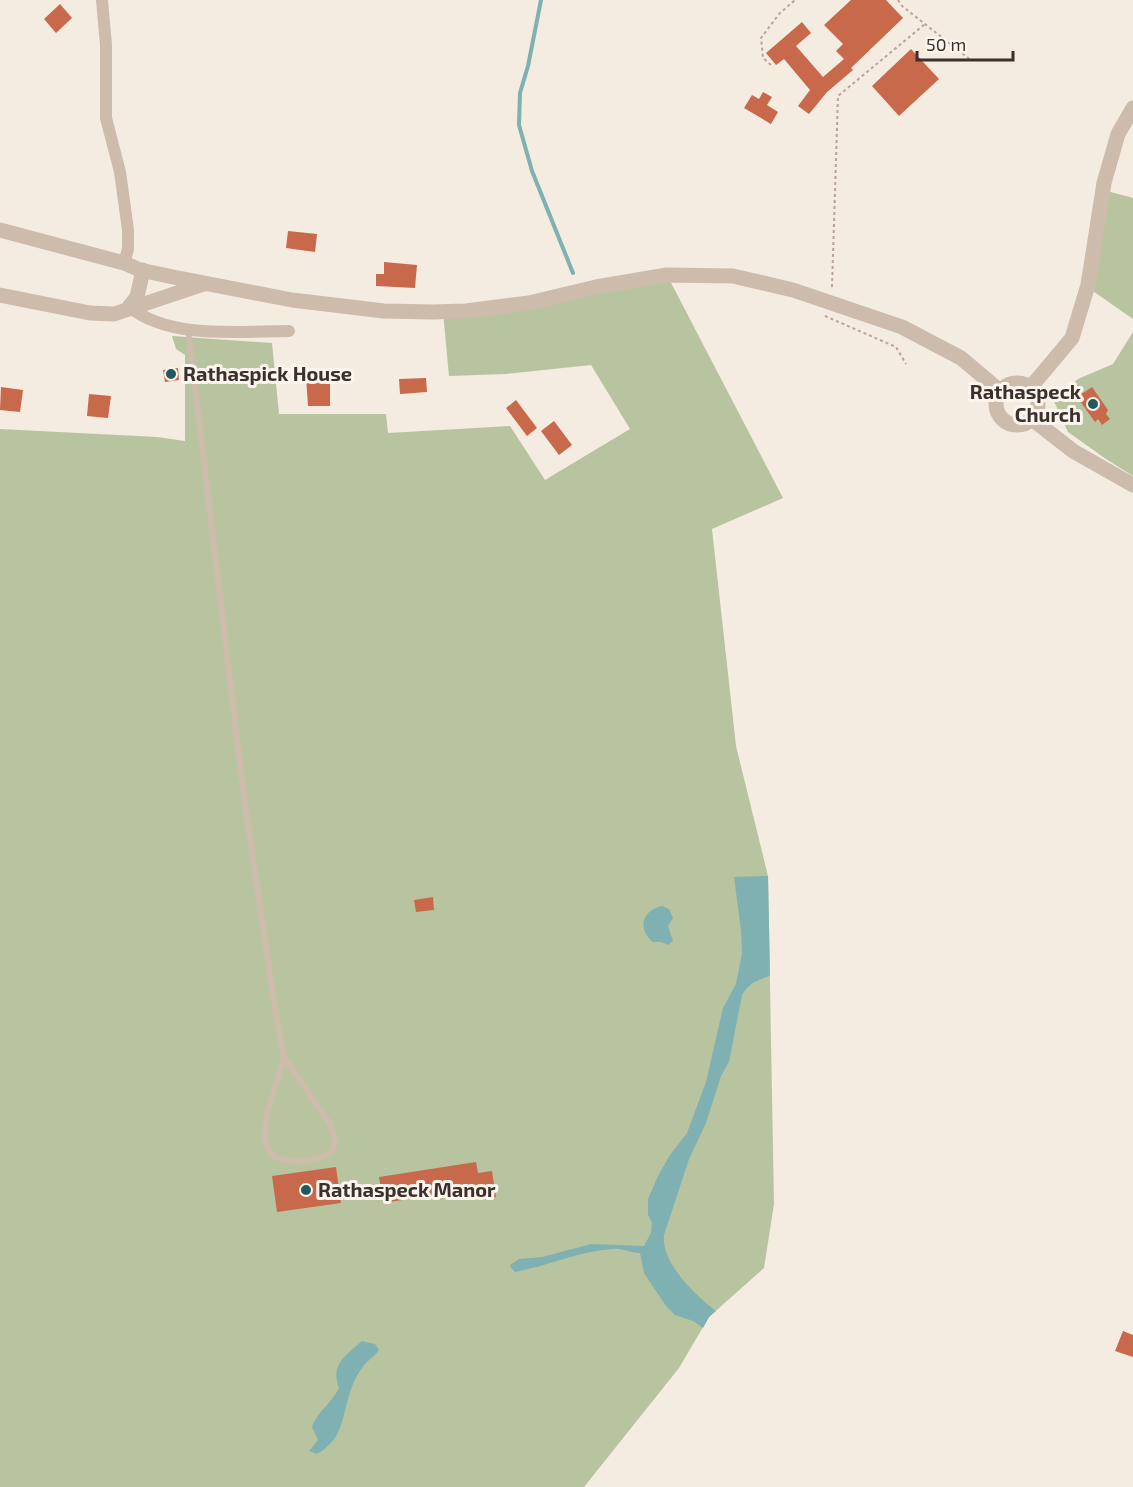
<svg xmlns="http://www.w3.org/2000/svg" width="1133" height="1487" font-family="'Exo 2',sans-serif">
<style>
.green{fill:#b8c4a0}
.water{fill:#7fb0b2}
.lines{fill:none;stroke-linecap:round;stroke-linejoin:round}
.stream{stroke:#7fb0b2;stroke-width:4}
.building{fill:#c8694b}
.path{stroke:#b9a596;stroke-width:2;stroke-dasharray:3 3;stroke-linecap:butt}
.service{stroke:#cdbbac;stroke-width:6}
.minor{stroke:#cdbbac;stroke-width:12}
.tertiary{stroke:#cdbbac;stroke-width:15}
.poi-dot{fill:#1f5a5e;stroke:#fbf5ee;stroke-width:2}
.labels{text-anchor:middle;stroke-width:6;stroke-linejoin:round;paint-order:stroke}
.poi-label{font-size:20px;font-weight:bold;fill:#3b302b;stroke:#fbf5ee;text-anchor:start}
</style>
<rect width="100%" height="100%" fill="#f4ebe1"/>
<!-- green -->
<path class="green" d="M1107 191 1133 198V319L1090 289Z
M667 275 783 498 712 529 736 746 768 876 774 1204 764 1268 709 1317 679 1368 584 1487H0V429L157 437 185 441V355L176 349 172 336 272 343 279 414H386L388 433 510 426 545 480 630 429 591 365 506 374 449 376 443 312Z
M1133 332V476L1106 459 1068 432 1053 399 1078 379 1113 364Z"/>
<!-- water -->
<path class="water" d="M768 876 770 976C757 980 749 983 742 995L729 1062 721 1076 706 1123 689 1159 664 1235C661 1263 695 1295 716 1311L709 1317 703 1328 693 1321 675 1315 666 1306 644 1273 640 1253C630 1253 622 1248 613 1249 579 1251 548 1266 515 1272L511 1268 510 1265 519 1259 542 1257 591 1244 644 1246 651 1233 652 1223 648 1215V1199L658 1176 670 1155 687 1133 706 1082 723 1008 736 984 742 953 741 930 734 877Z
M662 906 669 909 673 918 668 926 673 941 668 945 661 942H653C637 929 642 910 662 906Z
M362 1341 375 1344 379 1350C375 1356 371 1358 366 1363 361 1368 356 1377 353 1384 342 1410 346 1438 317 1454L309 1451 318 1440 312 1427C317 1412 332 1403 339 1388 330 1365 346 1355 362 1341Z"/>
<g class="lines">
<!-- stream -->
<path class="stream" d="M541 0 528 66 520 93 519 125 532 171 573 273"/>
</g>
<!-- building -->
<path class="building" d="M851 0H886L903 18 851 68 853 70 827 92 809 114 798 106 810 90 784 59 776 65 766 53 802 22 811 33 796 46 823 77 844 59 836 51 843 44 824 25Z
M60 4 72 18 56 33 44 19Z
M911 49 939 79 899 116 872 86Z
M763 92 772 97 767 105 778 112 771 124 744 108 752 95 759 99Z
M288 231 317 234 315 252 286 248Z
M384 262 417 265 415 288 376 286V274H384Z
M178 368 179 380 165 382 163 370Z
M306 377H330V406H308Z
M426 378 427 392 400 394 399 379Z
M1 387 23 390 20 412 0 410Z
M1092 387 1108 410 1106 414 1110 419 1102 425 1098 419 1095 422 1077 397Z
M89 394 111 396 108 418 87 416Z
M516 400 537 428 527 436 506 408Z
M554 421 572 445 559 455 541 431Z
M433 897 434 910 416 912 414 900Z
M476 1162 478 1173 492 1171 496 1197 482 1200 480 1188 383 1203 379 1177Z
M336 1167 341 1203 277 1212 272 1176Z
M1123 1331 1133 1335V1357L1115 1351Z"/>
<g class="lines">
<!-- path -->
<path class="path" d="M898 0 902 6 972 61
M771 65 763 58 761 38 779 14 795 0
M832 287 838 96 925 24
M825 316 896 347 906 364"/>
<!-- service -->
<path class="service" d="M188 330 245 805 276 1015 284 1057 330 1124 335 1139 333 1151C312 1163 297 1164 274 1157L265 1144 266 1118 284 1057"/>
<!-- minor -->
<path class="minor" d="M102 0 106 45V118L120 172 128 230V249L124 263
M129 307C171 340 239 331 289 331"/>
<!-- tertiary -->
<path class="tertiary" d="M0 230 124 263 140 270 173 277 292 300 384 311 432 312 466 311 529 303 596 287 667 275 733 276 793 290 902 327 961 358 1000 391
M0 295 90 313 114 314 204 284
M129 307 137 297 143 270
M996 404a21 21 0 1 1 42 0a21 21 0 1 1-42 0Z
M1030 388 1072 338 1088 285 1104 183 1118 134 1133 108
M1032 419 1073 451 1133 485"/>
</g>
<!-- markers -->
<g class="poi-dot">
<circle cx="171" cy="374" r="6"/>
<circle cx="1093" cy="404" r="6"/>
<circle cx="306" cy="1190" r="6"/>
</g>
<g class="labels">
<!-- poi labels -->
<g class="poi-label">
<text x="183" y="381">Rathaspick House</text>
<text x="1081" y="399" text-anchor="end">Rathaspeck<tspan x="1081" dy="23">Church</tspan></text>
<text x="318" y="1197">Rathaspeck Manor</text>
</g>
</g>
<!-- scale -->
<path d="M917 51v9h96v-9" fill="none" stroke="#3b302b" stroke-width="3"/>
<text x="926" y="51" font-size="18" fill="#3b302b" stroke="#fbf5ee" stroke-width="4.5" paint-order="stroke">50 m</text>
</svg>
